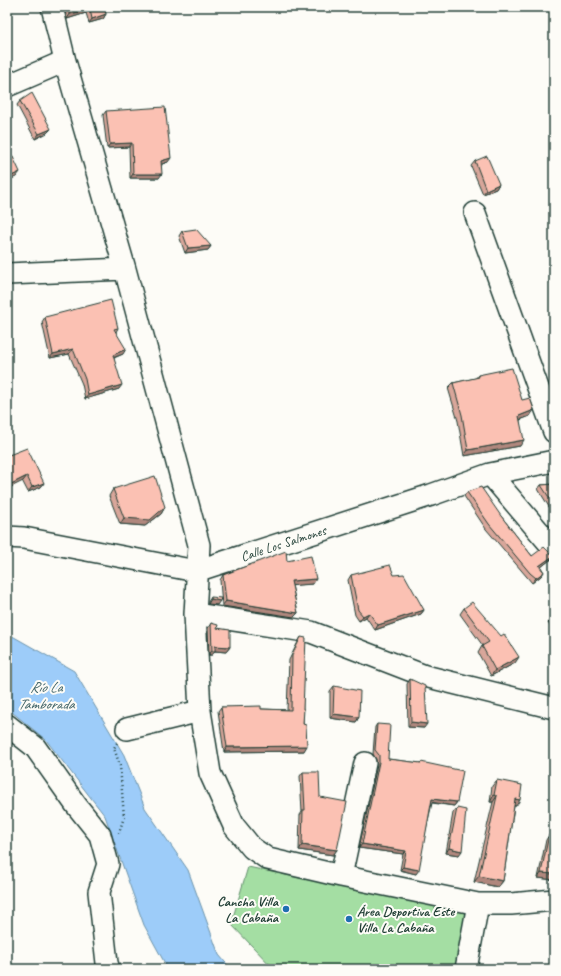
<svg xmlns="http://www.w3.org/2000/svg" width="561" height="976" font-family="Caveat,sans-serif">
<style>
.green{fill:#a4dea3;stroke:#628e6c}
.water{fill:#9dccf9;stroke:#6b93aa}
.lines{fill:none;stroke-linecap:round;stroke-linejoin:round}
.minor-casing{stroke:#1f3d34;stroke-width:24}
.path{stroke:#1f3d34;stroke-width:2.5;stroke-dasharray:1 3;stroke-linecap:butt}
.minor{stroke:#fdfcf7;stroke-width:21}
.wall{fill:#d8a69a;stroke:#1f3d34}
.shaded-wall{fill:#b0877d;stroke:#1f3d34}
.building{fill:#fbc1b3;stroke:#1f3d34}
.poi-dot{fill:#1f6fb2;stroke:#fdfcf7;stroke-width:1.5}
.labels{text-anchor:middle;stroke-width:4;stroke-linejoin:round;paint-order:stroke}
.street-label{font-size:14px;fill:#1f3d34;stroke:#fdfcf7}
.poi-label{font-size:14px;font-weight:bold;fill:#1f3d34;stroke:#fdfcf7;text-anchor:end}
.water-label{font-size:15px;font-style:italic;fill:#3e6165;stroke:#fdfcf7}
</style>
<rect width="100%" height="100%" fill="#fdfcf7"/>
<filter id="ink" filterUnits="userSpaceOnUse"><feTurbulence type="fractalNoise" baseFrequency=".025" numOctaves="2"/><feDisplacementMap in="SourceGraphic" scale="8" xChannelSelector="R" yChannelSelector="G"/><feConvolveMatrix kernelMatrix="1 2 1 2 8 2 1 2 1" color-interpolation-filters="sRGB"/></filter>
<g filter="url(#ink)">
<!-- green -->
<path class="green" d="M248 867 467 913 456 969H274L231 924Z"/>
<!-- water -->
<path class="water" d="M7 633 74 671 124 755 145 808 188 870 219 955 231 969H168L144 925 105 816 46 740 7 708Z"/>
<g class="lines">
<!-- minor casing -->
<g class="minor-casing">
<path id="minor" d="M52 7 65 61 125 269 199 545 195 614 200 711 210 773 234 826 252 848 268 859 341 876 478 904H511L554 900
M7 86 65 61
M475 213 554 432
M7 274 125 269
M490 474 554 549
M7 537 24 538 196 571 431 495 490 474 554 461
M195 614 311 632 425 676 554 708
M7 725 35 747 76 805 100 835 108 864 99 892 107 963 109 969
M127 729 200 711
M341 876 365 763
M466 969 478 904"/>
</g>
<!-- path -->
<path class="path" d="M117 743 114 748 120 766 124 817 119 833"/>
<!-- minor -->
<use href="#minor" class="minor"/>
</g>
<!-- wall -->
<path class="wall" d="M64 7H104L106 14 103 19 89 23 86 13 67 19Z
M20 101 47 133 35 139 17 105Z
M106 111 168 162 162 164 159 178H130L129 147 107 148 103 115Z
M475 161 499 184 496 189 483 194 471 166Z
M182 231 211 246 208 250 185 253 179 236Z
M554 276V289L550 281Z
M45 317 118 328 116 332 123 354 114 358 119 389 85 399 82 384 69 354 50 358 42 322Z
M478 375 522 400 530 416 520 420V446L464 456 458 421 448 388 453 383 476 378Z
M9 455 44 483 41 487 28 492Z
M554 484V515L538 489 541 485Z
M113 489 165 507 161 514 145 526 120 524 109 496Z
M467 492 501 516 532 556H553L550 560 541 567 544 572 541 576 532 583 527 577 486 529 464 496Z
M287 561 313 584 292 585 298 613 294 617 222 606 220 580 223 575Z
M351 575H394L424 610 421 614 375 630 366 617 359 621 355 615 348 580Z
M211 597 217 605 208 604V602Z
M464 608 515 663 491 676 478 653 482 646H483L460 614Z
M554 617V631L548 623Z
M211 623 217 628 230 647 226 652 215 651 212 655H209L208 628Z
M301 637 304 751 224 752 218 711 221 707 261 709 287 710 289 660 298 642Z
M410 679 424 728 408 727 407 684Z
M334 686 359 717 356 722 330 718V691Z
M377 724 388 759 420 763 421 762 457 802 454 806 432 803 416 874 400 870 403 854 359 848 377 765 376 759 373 754 375 727Z
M303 772 320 797 333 855 299 850 300 815 302 812 300 776Z
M497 780 516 806H514L503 881 498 887 474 882 493 802H490L492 786Z
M457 808 459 855 446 853 453 813Z
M549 835H554V880L538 878 546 840Z"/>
<!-- shaded-wall -->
<path class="shaded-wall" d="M142 7H155L140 10Z
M90 9 86 13 67 19 70 14Z
M106 14 103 19 89 23 92 19Z
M51 129 47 133 35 139 39 134Z
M132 143 129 147 107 148 110 144Z
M171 158 168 162 159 165 161 161Z
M20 172 16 177 7 181V178Z
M133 174H162L159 178H130Z
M499 184 496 189 483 194 486 190Z
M211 246 208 250 185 253 188 248Z
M73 349 69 354 50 358 53 354Z
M126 349 123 354 110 359 113 355Z
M122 385 119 389 85 399 88 395Z
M534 410 530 416 514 422 519 416Z
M524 440 520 446 464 456 468 450Z
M27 476 23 481 7 489V486Z
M44 483 41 487 28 492 32 487Z
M165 507 161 514 145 526 120 524 124 518Z
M553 556 550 560 536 571 539 566Z
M544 572 541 576 532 583 536 578Z
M316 579 313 584 288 586 291 581Z
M211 599 220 601 217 605 208 604Z
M226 601 298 613 294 617 222 606Z
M424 610 421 614 375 630 378 625Z
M369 613 366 617 359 621 363 616Z
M215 646 230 647 226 652 215 651 212 655H209Z
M519 657 515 663 491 676 495 670Z
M333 714 359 717 356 722 330 718Z
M411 722 427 724 424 728 408 727Z
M307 746 304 751 224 752 227 747Z
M494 795 497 796 493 802H490Z
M432 799 457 802 454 806 430 802Z
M515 799 520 800 516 806 511 805Z
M362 844 406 851 403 854 359 848Z
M302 845 337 850 333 855 299 850Z
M449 848 462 851 459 855 446 853Z
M403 867 419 870 416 874 400 870Z
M541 873 554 874V880L538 878Z
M479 876 503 881 498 887 474 882Z"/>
<!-- building -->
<path class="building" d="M69 7H104L106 14 92 19 90 9 70 14Z
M32 93 51 129 39 134 20 101Z
M165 107 171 158 161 161 162 174H133L132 143 110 144 106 111Z
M12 155 20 172 7 178V157Z
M487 156 499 184 486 190 475 161Z
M196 229 211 246 188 248 182 231Z
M111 300 118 328 114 329 126 349 113 355 122 385 88 395 85 379 73 349 53 354 45 317Z
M512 368 522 400 530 398 534 410 519 416 524 440 468 450 462 415 453 383 479 377 478 375Z
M27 448 44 483 32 487 27 476 7 486V454L9 453V455Z
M155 476 165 507 150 520 124 518 113 489Z
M554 484V505L541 485Z
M481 487 501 516 532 556 544 547 553 556 539 566 544 572 536 578 530 573 489 524 467 492Z
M286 551 287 561 311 556 316 579 291 581 298 613 226 601 223 575Z
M390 565 394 575 404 574 424 610 378 625 369 613 363 616 358 610 351 575Z
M211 597 221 598 220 601 211 599Z
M472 602 501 636 504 634 519 657 495 670 482 646 489 642 464 608Z
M554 617V622L552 619Z
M211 623 218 625 217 628 230 630V647L215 646V651H212Z
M301 637 306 638 303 709H304L303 724 306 725 307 746 227 747 221 707 261 706V709L291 710 292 655Z
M410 679 425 686 427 724 411 722Z
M334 686 360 691 359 717 333 714Z
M377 724 390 725 388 759 421 763V762L463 771 457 802 432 799 419 870 403 867 406 851 362 844 379 762V755L375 750Z
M303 772H319L320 797 347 802 337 850 302 845 303 810H305Z
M497 780 522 785 520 800 515 799 503 881 479 876 497 796 494 795Z
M457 808 466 810 462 851 449 848Z
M549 835H554V874L541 873Z"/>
</g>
<!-- markers -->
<g class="poi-dot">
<circle cx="286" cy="909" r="4"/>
<circle cx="349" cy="919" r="4"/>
</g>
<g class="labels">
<!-- street labels -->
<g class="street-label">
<text transform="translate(283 543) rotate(-18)" y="5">Calle Los Salmones</text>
</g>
<!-- poi labels -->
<g class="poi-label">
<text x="278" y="906">Cancha Villa<tspan x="278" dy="16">La Cabaña</tspan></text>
<text x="357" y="916" text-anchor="start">Área Deportiva Este<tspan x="357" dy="16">Villa La Cabaña</tspan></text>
</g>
<!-- water labels -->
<g class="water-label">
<text x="46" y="692">Río La<tspan x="46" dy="17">Tamborada</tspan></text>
</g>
</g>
<!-- margin -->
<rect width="561" height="976" fill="none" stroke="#fdfcf7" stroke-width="24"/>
<rect x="12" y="12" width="537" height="952" fill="none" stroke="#1f3d34" stroke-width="1.5" filter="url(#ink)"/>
</svg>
